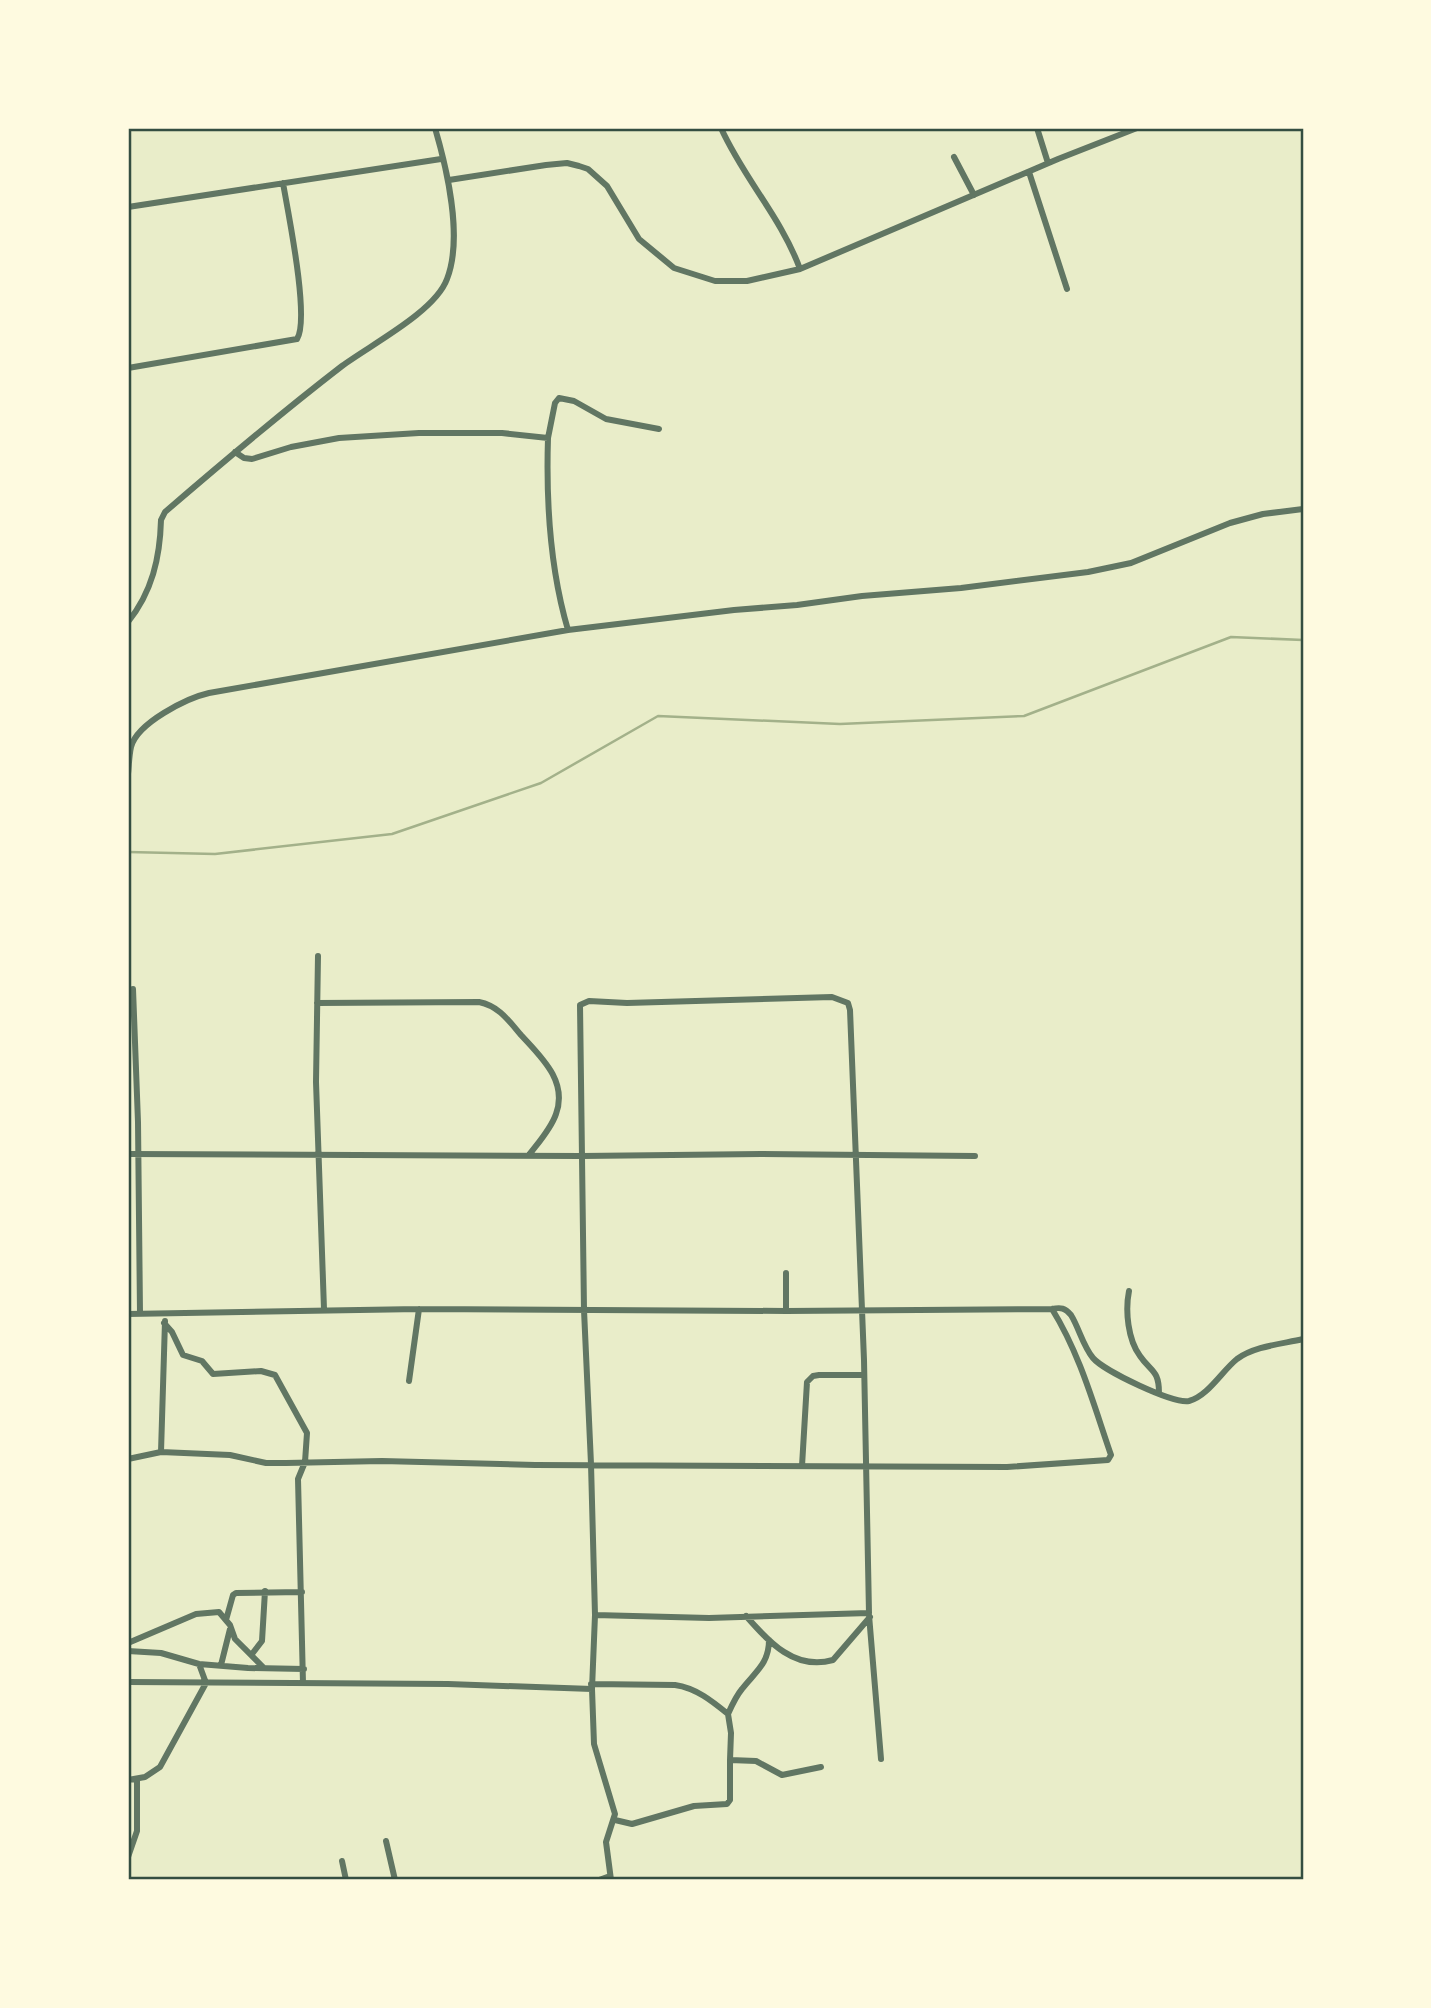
<svg xmlns="http://www.w3.org/2000/svg" width="1431" height="2008" font-family="Figtree,sans-serif">
<style>
.lines{fill:none;stroke-linecap:round;stroke-linejoin:round}
.stream{stroke:#a3b18a;stroke-width:2.5}
.minor{stroke:#617663;stroke-width:6}
.neatline{fill:none;stroke:#344e41;stroke-width:2.5}
</style>
<rect width="100%" height="100%" fill="#e9edc9"/>
<g class="lines">
<!-- stream -->
<path class="stream" d="M128 852 215 854 392 834 541 783 658 716 840 724 1024 716 1231 637 1303 640"/>
<!-- minor -->
<path class="minor" d="M721 128C744 179 781 217 800 269
M1037 128 1048 163
M954 157 974 195
M1029 172 1067 289
M449 180 546 165 567 163 579 166 588 169 607 186 639 239 674 268 715 281H747L800 269 1058 159 1137 128
M128 207 441 159
M128 368 297 339C310 319 288 212 283 183
M548 438 555 403 559 398 574 401 606 419 659 429
M235 452 244 458 252 459 291 447 339 438 419 433H502L548 438C546 501 550 569 568 630
M128 622C152 592 160 558 161 520L165 512C223 462 281 413 342 366 370 345 435 312 447 279 463 238 447 169 435 128
M128 774C129 765 129 756 131 747 137 723 187 698 209 693L568 630 734 610 797 605 862 596 961 588 1088 572 1131 563 1230 523 1263 514 1303 509
M318 956 316 1082 324 1309
M133 989 138 1122 140 1313
M317 1003 479 1002C499 1006 509 1021 521 1035 541 1057 568 1081 556 1114 551 1129 538 1143 529 1155
M128 1154 582 1156 761 1154 975 1156
M786 1273V1311
M1129 1291C1125 1311 1128 1340 1140 1356 1151 1372 1159 1370 1159 1393
M128 1314 419 1309 786 1311 1052 1309C1061 1307 1065 1308 1071 1315 1079 1328 1083 1346 1093 1358 1104 1371 1173 1404 1189 1401 1208 1396 1222 1371 1237 1359 1255 1346 1282 1344 1303 1339
M164 1323 172 1332 183 1355 202 1361 213 1374 261 1371 275 1375 307 1433 305 1462 298 1479 303 1683
M409 1381 419 1309
M161 1452 165 1321
M128 1459 161 1452 230 1455 266 1463H286L382 1461 535 1465 1007 1467 1108 1460 1111 1455C1094 1406 1080 1354 1052 1309
M802 1466 807 1382 813 1376 819 1375H863
M869 1615 881 1759
M746 1616C769 1642 795 1671 833 1660L870 1617
M226 1620 233 1595 236 1593 302 1592
M128 1643 196 1614 219 1612 230 1625 235 1639 264 1668
M128 1651 161 1653 199 1664 248 1668 304 1669
M252 1654 262 1641 265 1591
M221 1665 230 1629
M128 1682 448 1684 592 1689 595 1615 591 1464 584 1310 580 1005 589 1001 627 1003 832 997 848 1003 850 1010 864 1360 869 1613 709 1618 595 1615
M591 1684 675 1685C696 1688 712 1701 728 1714L731 1733 730 1760
M592 1689 594 1744 615 1814 606 1842 611 1880
M728 1714C732 1705 736 1696 742 1689 755 1672 769 1664 769 1640
M128 1780 145 1777 160 1767 206 1683 199 1664
M615 1820 632 1824 694 1806 727 1804 730 1800V1760L756 1761 782 1775 821 1767
M386 1841 395 1880
M128 1857 137 1831V1779
M342 1861 346 1880
M599 1880 610 1876"/>
</g>
<!-- border -->
<rect width="1431" height="2008" fill="none" stroke="#fefae0" stroke-width="259"/>
<rect x="130" y="130" width="1172" height="1748" class="neatline"/>
</svg>
